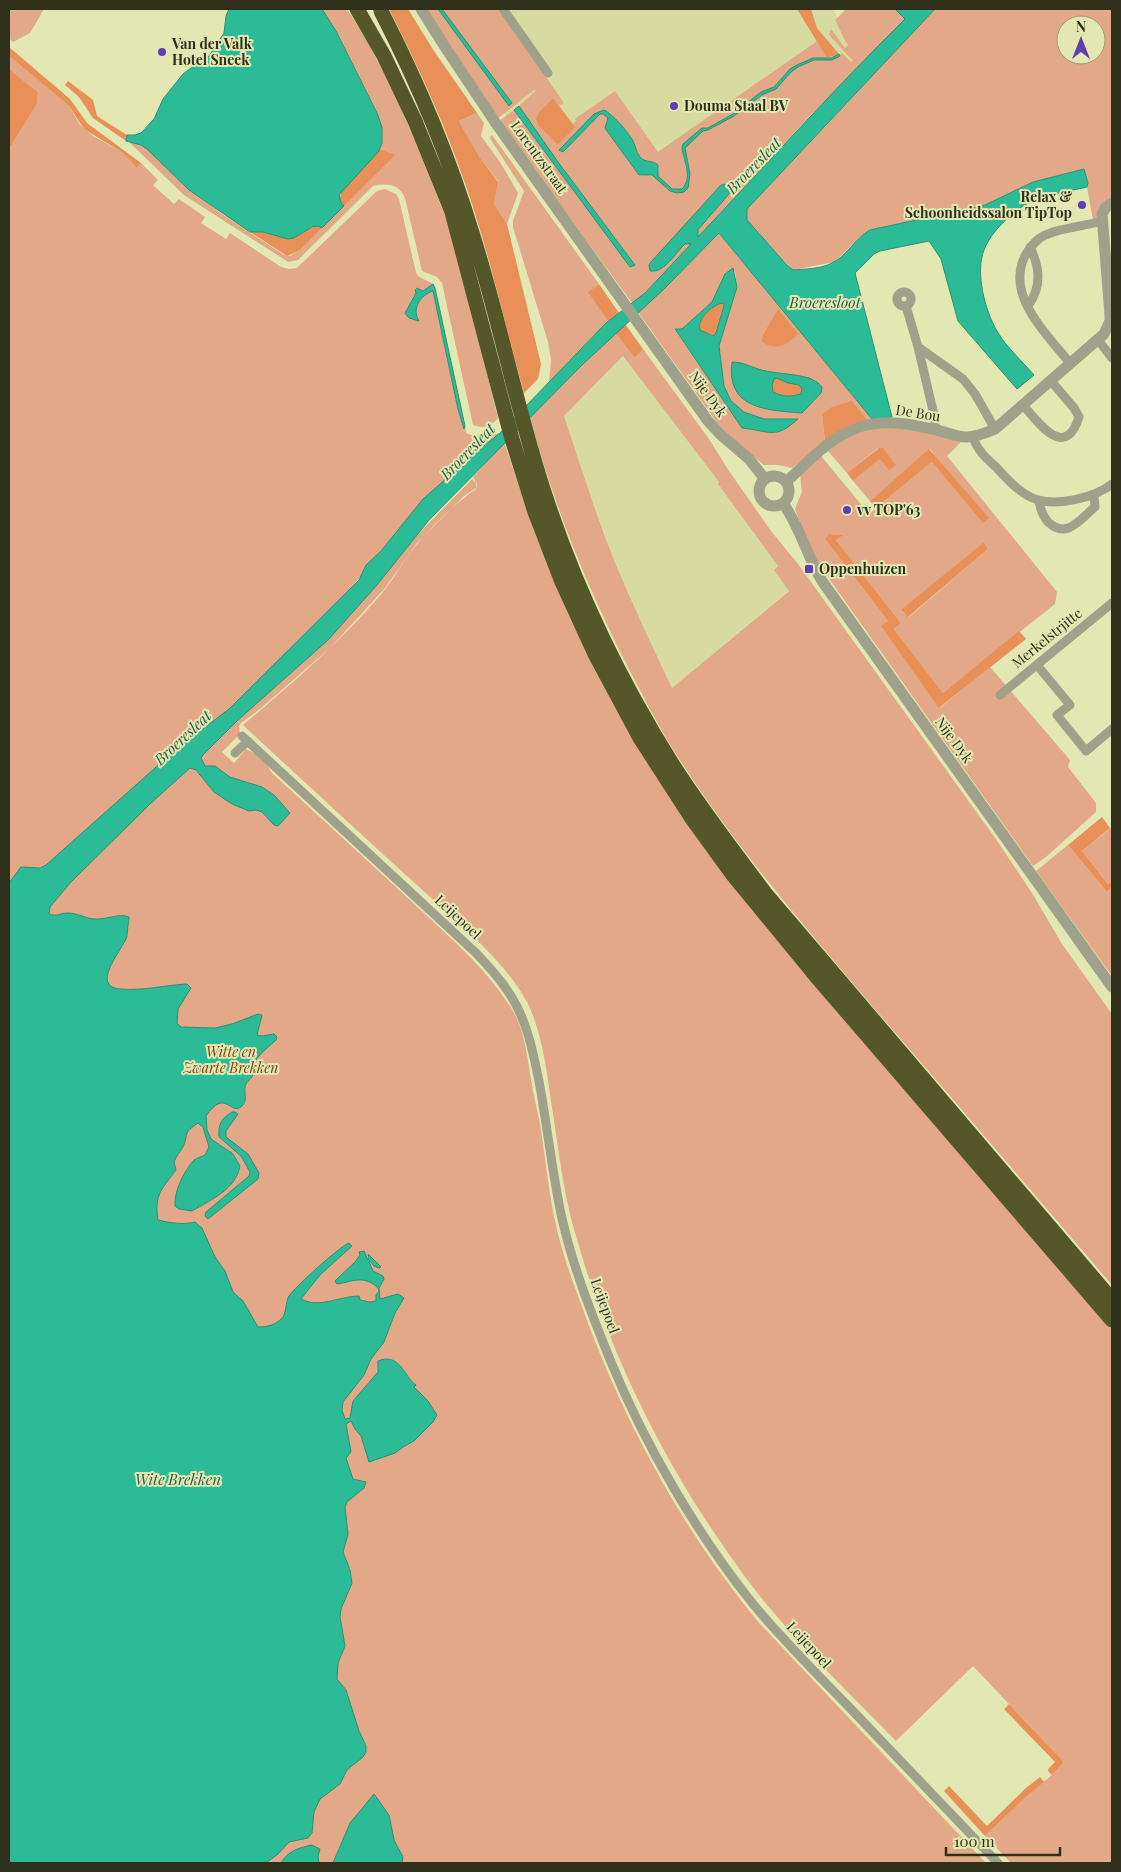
<svg xmlns="http://www.w3.org/2000/svg" width="1121" height="1872" font-family="'Playfair Display',serif">
<style>
.built{fill:#d8db9f}
.green{fill:#e2a887;fill-rule:evenodd}
.forest{fill:#e99059}
.water{fill:#2bbb97;stroke:#2c9172;fill-rule:evenodd}
.lines{fill:none;stroke-linecap:round;stroke-linejoin:round}
.minor{stroke:#9fa18b;stroke-width:9}
.tertiary{stroke:#9fa18b;stroke-width:11}
.motorway{stroke:#555728;stroke-width:15}
.poi-dot{fill:#5f3db5;stroke:#e3e7b2;stroke-width:2}
.labels{text-anchor:middle;stroke-width:4;stroke-linejoin:round;paint-order:stroke}
.poi-label{font-size:14px;font-weight:bold;fill:#2f301c;stroke:#e3e7b2;text-anchor:start}
.street-label{font-size:14px;fill:#2f301c;stroke:#e3e7b2}
.park-label{font-size:14px;font-style:italic;fill:#7b411a;stroke:#e3e7b2}
.water-label{font-size:15px;font-style:italic;fill:#285e4e;stroke:#e3e7b2}
</style>
<rect width="100%" height="100%" fill="#e3e7b2"/>
<!-- built -->
<path class="built" d="M431 9H833L859 55 851 65 621 273 440 26Z
M623 356 719 482 718 484 778 566 774 570 789 590 672 688 644 629 614 559 585 482 564 416Z"/>
<!-- green -->
<path class="green" d="M9 9H44L30 33 13 42 9 38Z
M322 9H347C385 67 412 131 437 196 439 203 443 210 446 217 467 283 481 351 498 418 491 427 484 429 473 425L442 283 437 277 422 271 405 198C399 184 387 183 373 186L298 260 288 262 184 195 130 143C142 139 166 167 175 176 207 207 247 230 284 255L290 256 299 251 394 155 380 149C384 136 381 125 377 113L336 31Z
M426 9H438L509 106 512 103 442 9H499L564 103 559 106 553 98 539 112 536 118 575 127 573 124 576 121 575 119 615 91 658 152 817 41 827 58H813L797 65 790 69 774 87 761 92 733 114 708 128H702L683 144 682 148C684 161 693 178 682 189H672L658 176 659 167 653 162 645 161 640 157 629 134 610 112 594 114 559 150 563 152 600 114H603L608 118 607 131 636 171 641 176C654 172 662 183 670 191L684 192 690 174 685 148 703 131 708 130 734 116 762 95 776 89 791 72 798 67 814 60H826L840 55 842 53 851 62 853 61 829 35 831 29 845 48 848 45C842 37 840 28 835 20L846 9H895L905 19 805 121 698 238V231L729 194 720 186 649 265 679 249 685 243H692L645 293 632 303 499 121 514 110 630 267 635 264 558 162 519 106 536 90H534L497 119Z
M935 9H1112V197C1102 202 1103 216 1093 220L1087 187 1088 182 1084 169 1033 182 985 205 870 230 861 236 834 262 793 270 748 222 746 215 747 209ZM1066 25H1096V55H1066Z
M9 56 69 106 80 125 93 136 123 153 137 168 141 163 158 180 153 185 174 204 179 199 205 217 201 223 226 239 230 233 281 267 289 269 297 268 377 191 385 189 396 194 399 199 416 273 418 276 433 284 423 291 416 292 405 313 418 320C412 307 421 296 433 291L458 409 465 429V426L466 433C478 439 488 436 500 433L423 499 381 551 366 565 363 574 347 592 260 680 229 709 211 724 220 737 472 479 476 483V488L464 496 417 543 385 588 331 647 260 709 241 723 239 726 240 734 222 752 234 763 246 749 263 758 272 773C318 815 364 858 410 900 446 934 487 968 513 1011 525 1031 527 1057 531 1079 533 1094 537 1109 540 1124 546 1161 549 1198 558 1234 566 1266 578 1295 589 1326 630 1433 686 1535 760 1624L986 1863H9V149L37 104 38 92 9 69Z
M477 113 484 123 481 136 500 162 518 193 507 224 494 204 498 181 479 156 459 121Z
M492 135 599 284 589 292 608 321 549 382 551 361 548 342 513 227V221L524 191 491 140 490 137Z
M719 233 872 419 867 420 822 414 825 442 792 468 779 465H764L739 445 718 424 638 312 664 289ZM735 271 737 287 719 346 724 386 731 401 744 412 764 419H797L774 433 742 428 675 330 682 329 712 302ZM732 362C745 363 748 366 759 370 779 377 800 374 819 383L731 368Z
M615 333 635 358 643 349 709 439 729 471 771 531 798 564 998 842 1032 893 1062 944 1112 1014V1285C1035 1195 958 1105 880 1015 805 927 730 841 669 743 655 720 643 696 631 673 588 590 554 506 530 417ZM623 356 719 482 718 484 778 566 774 570 789 591 672 688C652 646 632 603 614 560 595 512 580 464 564 416Z
M885 426 964 439 947 456 1057 592 1055 604 943 693 894 629 901 623 836 540 842 535 829 534 825 539 888 621 882 627 940 708 990 667 1070 760 1068 767 1096 803V812L1046 857 1033 866 813 556 795 509 802 492 800 474 821 456 869 514 932 462 983 522 930 449 870 501 853 481 881 458 878 448 847 473 828 451 848 436ZM984 542 988 549 909 617 901 611Z
M504 442 534 531 574 625 858 1034 1112 1329V1863H1011L985 1836 1025 1798 1053 1774 1064 1762 973 1666 896 1741C851 1695 804 1650 763 1600 750 1584 738 1567 726 1550 659 1454 608 1349 576 1236 562 1190 558 1142 550 1095 546 1065 541 1031 528 1004 507 962 453 918 418 886 359 832 301 779 243 725 290 685 336 646 377 599 389 586 398 570 408 556 425 532 453 505 476 489L477 484 473 477Z
M1112 827V881L1108 884 1082 851Z
M1068 845 1107 892 1112 887V976L1036 871Z"/>
<!-- forest -->
<path class="forest" d="M389 9H408L434 51 477 113 459 121 479 156 498 182 494 204 507 224 541 364 538 379 524 393C505 325 490 256 467 189 446 127 419 68 389 9Z
M797 9H811L817 28 839 54 827 58Z
M9 47 70 99 87 123 141 163 137 168 123 153 84 129 69 106 9 56Z
M9 69 38 92 37 104 9 149Z
M68 81 93 100 97 116 100 118 127 135 126 141 93 118 79 97 65 85Z
M553 98 575 127 560 143 557 144 539 126 536 118 539 112Z
M380 149 395 155 344 206 339 199 342 190Z
M318 226 322 228 299 251 287 256 250 232H263L280 237 301 234 308 229Z
M599 284 619 313 608 321 588 292Z
M722 303 724 304V306L716 333 713 336 700 330C697 319 711 306 722 303Z
M778 309 798 334C787 345 776 351 762 342L763 335Z
M625 324 643 349 635 358 615 333Z
M777 378 799 385 802 389 801 394C790 397 783 397 773 392L772 385 774 379Z
M852 401 867 420 825 442 822 414 832 407Z
M879 448H883L896 465 889 470 880 459 853 481 847 473Z
M929 449 989 518 983 523 932 462 876 508 870 501Z
M829 534 843 535 836 540 901 623 894 629 943 693 1019 631 1026 639 939 708 881 626 888 621 825 539Z
M984 542 988 549 908 617 901 610Z
M1102 817 1110 828 1082 851 1108 884 1112 881V887L1107 892 1068 845Z
M1009 1704 1064 1762 1052 1775 1048 1771 1049 1768 1055 1762 1004 1709Z
M1040 1777 1044 1782 1025 1798 985 1836 944 1791 949 1786 987 1826 1026 1788Z"/>
<!-- water -->
<path class="water" d="M229 9H322L336 31 377 113 382 127V143L379 151 339 195 341 202 344 206 322 228 318 226 312 227 294 238 288 239 263 232H250L189 190 147 149 141 145 126 141 127 135H135L141 133 154 119 163 99 183 74 191 68 204 61 209 56 224 33 226 16Z
M438 9H442L512 103 509 106Z
M895 9H935L747 209V220L787 265 793 270C805 269 821 269 832 263 847 256 855 238 870 230L985 205 1033 182 1084 169 1088 183 1087 187C1071 191 1054 193 1039 198 1028 202 1018 209 1009 217 999 226 989 237 984 250 975 272 985 311 997 331 1006 347 1022 361 1034 375L1017 389 958 321 941 259 929 241 880 251 874 254 855 273 892 417 872 419 719 233 664 289 581 366 429 520 377 585 328 640 238 720 203 755 201 758 205 766H215L230 777 262 787 274 795 290 813 278 826 274 825 262 812 256 810 249 811 232 804 214 792 196 770 190 768 150 804 71 882 50 907 49 914C56 917 61 913 68 913 79 913 87 920 98 919 108 919 120 913 129 917 129 919 127 933 127 936 124 948 88 987 121 989 144 991 165 985 187 984L191 988 178 1009 177 1023 181 1027 215 1028 232 1024 258 1014 262 1015 257 1035 262 1036 274 1034 277 1037 276 1040C270 1046 257 1055 254 1064 253 1068 255 1072 253 1075 251 1080 245 1082 245 1088 244 1095 248 1101 241 1107 230 1115 225 1088 206 1116L207 1130 211 1139 233 1154 240 1166C236 1189 211 1200 192 1211L179 1209 175 1206C174 1191 184 1171 194 1160 197 1158 201 1157 205 1155L209 1147 203 1127 198 1123C182 1134 189 1133 183 1147 180 1152 176 1156 174 1162L176 1170C162 1189 154 1194 158 1220 171 1223 182 1225 195 1222L202 1228 215 1257 225 1271 233 1292 243 1301 258 1327C267 1327 276 1325 282 1318 287 1312 285 1303 289 1296 295 1287 339 1247 349 1243L352 1246 320 1275 301 1299C319 1309 340 1296 359 1296L360 1300 370 1302 376 1301V1295L379 1291 378 1288C365 1275 354 1281 337 1284L335 1281 355 1262 360 1255 359 1252 364 1251 368 1260 369 1258 368 1254 381 1267 379 1268 374 1266 370 1261 369 1262 373 1271 383 1276 384 1279 379 1288 380 1299 398 1294 404 1298 395 1313 384 1342 371 1359 364 1375 343 1402 342 1410 345 1419 350 1418 353 1401 378 1372V1361C400 1352 404 1377 416 1385L414 1387 428 1401 437 1415 433 1422 414 1441 403 1447 395 1453 369 1462 361 1436 355 1429 351 1421 346 1424 351 1452 346 1458 353 1479 366 1482 364 1488 347 1502 345 1507 348 1534 343 1552 350 1570 352 1583 341 1609 340 1617 345 1646 338 1663 337 1679 346 1690 359 1731 366 1746V1752L363 1757 347 1770 340 1784 320 1799 314 1812 312 1833 308 1838 289 1842 278 1854 266 1863H9V883L21 867 40 868 46 865 173 752 229 709 359 580 366 565 381 551 423 499 474 454 500 433 606 323 645 293 691 244H685C675 253 665 273 650 271L649 265 651 262 720 186 724 184 728 186 729 194 698 230V237C767 164 833 90 905 19Z
M839 54 840 56 832 60H814L798 67 791 72 776 89 762 95 734 116 708 130 703 131 685 148 690 174 688 188 684 192 677 193 670 191 652 175H639L607 131 605 128 608 118 603 114H600L563 152 559 150 594 114 604 110C612 113 627 131 632 139 635 144 636 152 640 157 645 163 653 160 658 165V176L672 189H682C693 178 684 161 682 148L683 144 702 128H708L733 114 761 92 774 87 790 69 797 65 813 58H831Z
M519 106 558 162 635 265 630 267 514 110Z
M733 268 737 287 719 346 724 386 731 401 744 412 764 419H798C775 440 770 431 742 428L675 329H682L712 302 725 274ZM722 303 724 304V306L716 333 713 336 700 330C697 319 711 306 722 303Z
M433 284 435 288 465 426 464 429 458 409 433 291C421 295 411 308 419 321L409 318 405 313 416 293 415 290 417 288 423 291Z
M732 362C745 362 754 369 766 371 780 374 796 374 809 378 814 380 819 383 822 387L821 393 802 413C766 410 726 409 732 362ZM777 378 788 383 799 385 802 389 801 394C790 397 783 397 773 392L772 385 774 379Z
M232 1112H235L238 1114 226 1131V1137L248 1154 259 1173 258 1179 208 1219 205 1216 206 1212 249 1176 250 1172 241 1156 219 1137C218 1124 221 1119 232 1112Z
M374 1794 389 1815 394 1840 403 1857 402 1863H333L350 1823Z
M312 1845 320 1849 318 1856 319 1863H281C288 1851 298 1848 312 1845Z"/>
<g class="lines">
<!-- minor -->
<path class="minor" d="M503 9 548 73
M897 299a7 7 0 1 1 14 0a7 7 0 1 1-14 0Z
M906 306 918 347 935 419V430
M1028 306C1042 286 1040 268 1030 247
M1098 340 1112 358
M918 347 963 379 975 394 995 429
M1070 363C1047 335 1005 295 1025 256 1029 249 1033 243 1040 238 1056 228 1085 226 1103 221
M1023 405C1039 423 1065 461 1079 417L1074 408 1051 381
M973 437C977 450 986 458 996 467 1008 480 1021 495 1038 500 1059 506 1096 497 1112 484
M1039 500C1040 509 1042 515 1048 522 1067 540 1080 519 1095 507L1094 495
M1037 665 1070 705 1057 715 1086 751 1112 729
M1000 695 1112 603
M242 736 476 953C493 971 510 990 520 1013 530 1035 534 1058 539 1081 547 1125 552 1170 561 1214 572 1265 592 1315 611 1362 645 1445 697 1534 753 1604 783 1640 816 1673 849 1707 898 1759 948 1811 998 1863
M235 753 248 741"/>
<!-- tertiary -->
<path class="tertiary" d="M421 9 445 47 495 122 708 421 720 434 749 459 765 479
M759 491a15 15 0 1 1 30 0a15 15 0 1 1-30 0Z
M786 482C808 462 831 436 860 427 885 419 911 424 936 430 946 432 956 437 966 437 976 437 986 433 995 429L1104 334 1110 321V315L1102 214 1106 207 1112 203
M783 503C800 527 807 556 822 581L1112 987"/>
<!-- motorway -->
<path class="motorway" d="M357 9 384 56 415 121 452 212 512 439 535 512 562 582 595 654 640 738 691 817 733 875 816 976 1112 1320
M381 11C418 83 450 159 473 236 501 325 518 416 548 504 578 593 621 682 671 762 700 808 733 850 765 893L1112 1300"/>
</g>
<!-- markers -->
<g class="poi-dot">
<circle cx="162" cy="52" r="5"/>
<circle cx="674" cy="106" r="5"/>
<circle cx="1082" cy="205" r="5"/>
<circle cx="847" cy="510" r="5"/>
<rect x="804" y="564" width="10" height="10" rx="2.5"/>
</g>
<g class="labels">
<!-- poi labels -->
<g class="poi-label">
<text x="172" y="49">Van der Valk<tspan x="172" dy="16">Hotel Sneek</tspan></text>
<text x="684" y="111">Douma Staal BV</text>
<text x="1072" y="202" text-anchor="end">Relax &amp;<tspan x="1072" dy="16">Schoonheidssalon TipTop</tspan></text>
<text x="857" y="515">vv TOP'63</text>
<text x="819" y="574">Oppenhuizen</text>
</g>
<!-- street labels -->
<g class="street-label">
<text transform="translate(539 157) rotate(54)" y="5">Lorentzstraat</text>
<text transform="translate(708 394) rotate(54)" y="5">Nije Dyk</text>
<text transform="translate(918 413) rotate(9)" y="5">De Bou</text>
<text transform="translate(1047 638) rotate(-39)" y="5">Merkelstrjitte</text>
<text transform="translate(954 740) rotate(54)" y="5">Nije Dyk</text>
<text transform="translate(458 917) rotate(43)" y="5">Leijepoel</text>
<text transform="translate(605 1306) rotate(70)" y="5">Leijepoel</text>
<text transform="translate(809 1645) rotate(47)" y="5">Leijepoel</text>
</g>
<!-- park labels -->
<g class="park-label">
<text x="231" y="1057">Witte en<tspan x="231" dy="16">Zwarte Brekken</tspan></text>
</g>
<!-- water labels -->
<g class="water-label">
<text transform="translate(754 166) rotate(-46)" y="5">Broeresleat</text>
<text x="825" y="308">Broeresloot</text>
<text transform="translate(468 452) rotate(-46)" y="5">Broeresleat</text>
<text transform="translate(183 738) rotate(-43)" y="5">Broeresleat</text>
<text x="178" y="1485">Wite Brekken</text>
</g>
</g>
<!-- border -->
<rect width="1121" height="1872" fill="none" stroke="#2f301c" stroke-width="20"/>
<!-- north arrow -->
<g transform="translate(1081 40)"><circle r="24" fill="#e3e7b2" stroke="#9b9e76"/>
<path d="M0-4L9 19L0 12L-9 19Z" fill="#5f3db5"/>
<text y="-8" font-size="14" font-weight="bold" text-anchor="middle" fill="#2f301c">N</text>
</g>
<!-- scale -->
<path d="M946 1847v8h114v-8" fill="none" stroke="#2f301c" stroke-width="2.5"/>
<text x="954" y="1847" font-size="15" fill="#2f301c" stroke="#e3e7b2" stroke-width="4" paint-order="stroke">100 m</text>
</svg>
